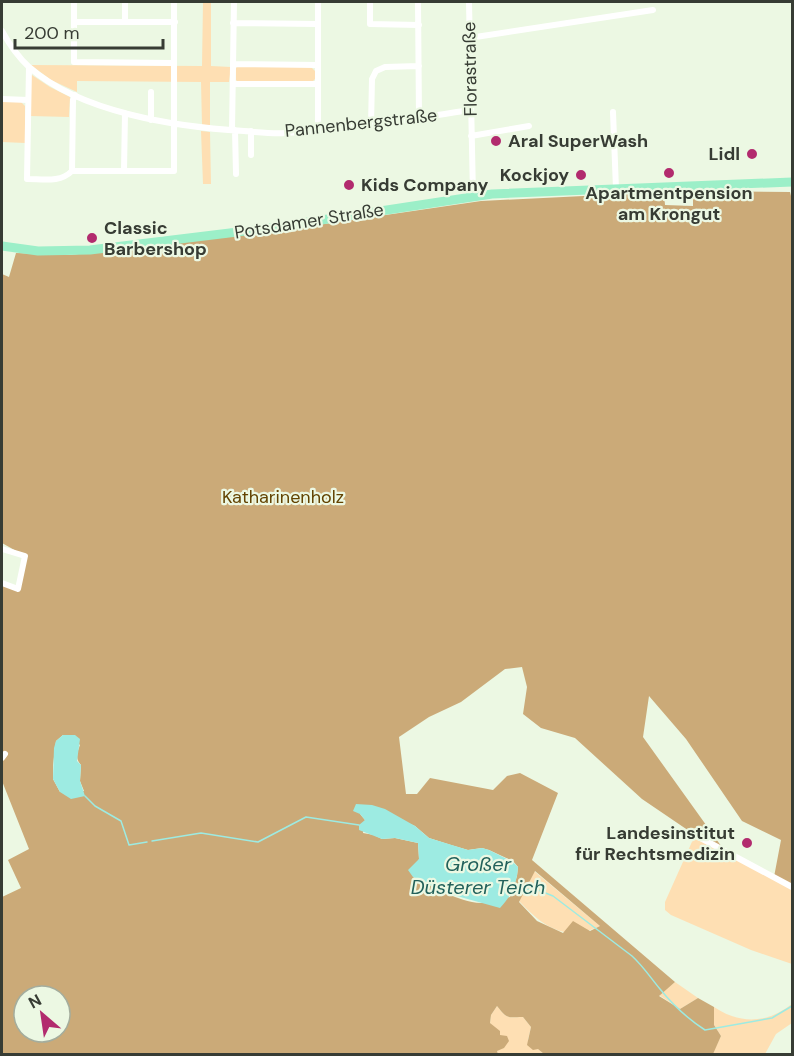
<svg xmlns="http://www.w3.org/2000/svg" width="794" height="1056" font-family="'DM Sans',sans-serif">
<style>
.green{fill:#fedfb3}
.forest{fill:#cbaa78;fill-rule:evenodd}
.water{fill:#9debe2}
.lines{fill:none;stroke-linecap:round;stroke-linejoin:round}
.stream{stroke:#9debe2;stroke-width:1.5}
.street{stroke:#fff;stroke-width:6}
.primary{stroke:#9cefc8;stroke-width:9}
.poi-dot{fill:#b22b6e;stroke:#ecf8e3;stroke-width:2}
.labels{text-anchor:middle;stroke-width:4.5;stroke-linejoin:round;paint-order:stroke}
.street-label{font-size:18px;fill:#373c34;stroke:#ecf8e3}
.poi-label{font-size:18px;font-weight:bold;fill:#373c34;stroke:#ecf8e3;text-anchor:start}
.park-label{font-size:18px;fill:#624200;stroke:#ecf8e3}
.water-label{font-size:20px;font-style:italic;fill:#22615b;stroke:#ecf8e3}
</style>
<rect width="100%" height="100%" fill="#ecf8e3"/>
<!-- green -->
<path class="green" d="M203 2H211V66L231 67 229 82H210V126L202 125 201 82 77 81V92L51 80 31 65 202 66Z
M238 66 311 67 315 71V79L312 82H238L236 80V68Z
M32 75 50 87 70 97 69 117 30 116V76Z
M2 102H21L25 106V143L2 142Z
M201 131 210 132 211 184H203Z
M695 835 792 887V964L751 950 671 915 665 910V902Z
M534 871 600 926C566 943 542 926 519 901Z
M675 982 698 998 680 1009 659 995Z
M792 1004V1023L776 1034 765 1054H712L721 1036 714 1025V1007C741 1025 768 1023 792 1004Z
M497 1006C508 1020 507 1017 523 1017L531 1027 528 1040 544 1054H498L497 1051 500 1036 490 1023 491 1015Z"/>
<!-- forest -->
<path class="forest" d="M693 191 790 192 792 200V887L774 877 781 840 742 821 686 739 649 696 643 737 724 850 695 835 642 799 575 738 541 728 523 714 527 687 522 667 505 669 461 702 429 717 399 737 406 794H417L430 778 493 790 507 776 520 773 558 793 532 860 675 982 659 996 680 1009 698 998 714 1007V1025L721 1036 713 1054H544L538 1049 533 1050 527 1045 531 1027 523 1017C507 1017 508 1020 497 1006L491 1015 490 1023 500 1031V1035L507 1036 509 1041 504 1048 497 1051 498 1054H2V897L21 888 8 860 29 849 2 781V583L18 589 25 556 2 543V274L9 277 16 253 70 255 263 233 481 201 664 192 665 205 693 206ZM63 735H69L80 745C77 753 75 758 81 765L80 781 84 791 60 792 53 779V765L56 741ZM360 814 406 822 415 826 429 838 451 845 468 850 482 848 489 850 513 861 518 867 517 876 510 897C501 899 490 903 481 903 457 902 434 886 413 877L419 859 418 843 395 838 382 839 374 835 363 833 365 820ZM535 871 600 926 590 931 573 921 563 933 537 921 519 902ZM24 996H60V1032H24Z"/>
<!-- water -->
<path class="water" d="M63 735H75L80 739 77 761 81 765 80 781 85 796 71 799 60 792 53 779 54 748 56 741Z
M356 804 372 805 385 809 415 826 429 838 468 850 482 848 489 850 513 862 518 867C517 884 511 896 500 908L446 893 413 877 408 870 419 859 418 843 395 838 382 839 359 830V825L365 820 360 814 353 811Z"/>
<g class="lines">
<!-- stream -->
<path class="stream" d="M85 796 95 806 121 821 129 845 147 842
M152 841 201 833 258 842 306 817 359 825
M524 889 538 890 553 896 632 956C643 966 650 977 660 989 673 1005 688 1019 705 1030L772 1018 792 1006"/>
<!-- street -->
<path class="street" d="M74 2V62L174 63
M125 2V22
M370 2V24L419 25
M418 2 419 118
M469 2 473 196
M74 22H175
M233 23 318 24
M2 31C9 44 18 57 29 67 81 113 177 127 244 131 258 132 272 134 285 133 348 130 409 119 471 110
M469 38 653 10
M233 64 317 65
M29 67 27 179C43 179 60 183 72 171L73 100 75 95
M233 84H317
M151 92V120
M2 99 28 100
M613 112 616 189
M371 125 372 79 376 71 385 67 419 66
M232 130 234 2
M235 130 236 174
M318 130V2
M251 131V155
M471 136 529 126
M72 171H174V2
M124 171 125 113
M2 549 25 556 18 589 2 583
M2 758 5 754
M695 835 792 887"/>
<!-- primary -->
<path class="primary" d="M2 246 38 251 90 250 262 229 492 194 792 182"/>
</g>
<!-- markers -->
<g class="poi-dot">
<circle cx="496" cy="141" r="6"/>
<circle cx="752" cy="154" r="6"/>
<circle cx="669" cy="173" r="6"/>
<circle cx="581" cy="175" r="6"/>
<circle cx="349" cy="185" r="6"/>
<circle cx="92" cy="238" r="6"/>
<circle cx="747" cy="843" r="6"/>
</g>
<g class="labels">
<!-- street labels -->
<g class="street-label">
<text transform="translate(470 69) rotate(-91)" y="6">Florastraße</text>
<text transform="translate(361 123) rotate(-6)" y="6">Pannenbergstraße</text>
<text transform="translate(309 221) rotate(-9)" y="6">Potsdamer Straße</text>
</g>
<!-- poi labels -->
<g class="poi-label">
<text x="508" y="147">Aral SuperWash</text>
<text x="740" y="160" text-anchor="end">Lidl</text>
<text x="569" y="181" text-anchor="end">Kockjoy</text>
<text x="361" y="191">Kids Company</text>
<text x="669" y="199" text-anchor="middle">Apartmentpension<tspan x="669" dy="21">am Krongut</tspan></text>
<text x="104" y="234">Classic<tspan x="104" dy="21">Barbershop</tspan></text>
<text x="735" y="839" text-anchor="end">Landesinstitut<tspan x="735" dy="21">für Rechtsmedizin</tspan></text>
</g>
<!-- park labels -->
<g class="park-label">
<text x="283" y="503">Katharinenholz</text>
</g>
<!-- water labels -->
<g class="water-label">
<text x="478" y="871">Großer<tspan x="478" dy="23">Düsterer Teich</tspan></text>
</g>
</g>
<!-- border -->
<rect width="794" height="1056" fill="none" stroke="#373c34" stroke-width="6"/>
<!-- north arrow -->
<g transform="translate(42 1014) rotate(331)"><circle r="28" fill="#ecf8e3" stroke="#a4ad9d" stroke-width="1.5"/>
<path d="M0-4.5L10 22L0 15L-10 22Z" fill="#b22b6e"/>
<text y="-9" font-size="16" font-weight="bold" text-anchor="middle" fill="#373c34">N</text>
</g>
<!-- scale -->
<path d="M15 39v9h148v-9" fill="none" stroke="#373c34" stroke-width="3"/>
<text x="24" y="39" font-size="18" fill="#373c34" stroke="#ecf8e3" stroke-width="4.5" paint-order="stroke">200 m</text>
</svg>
